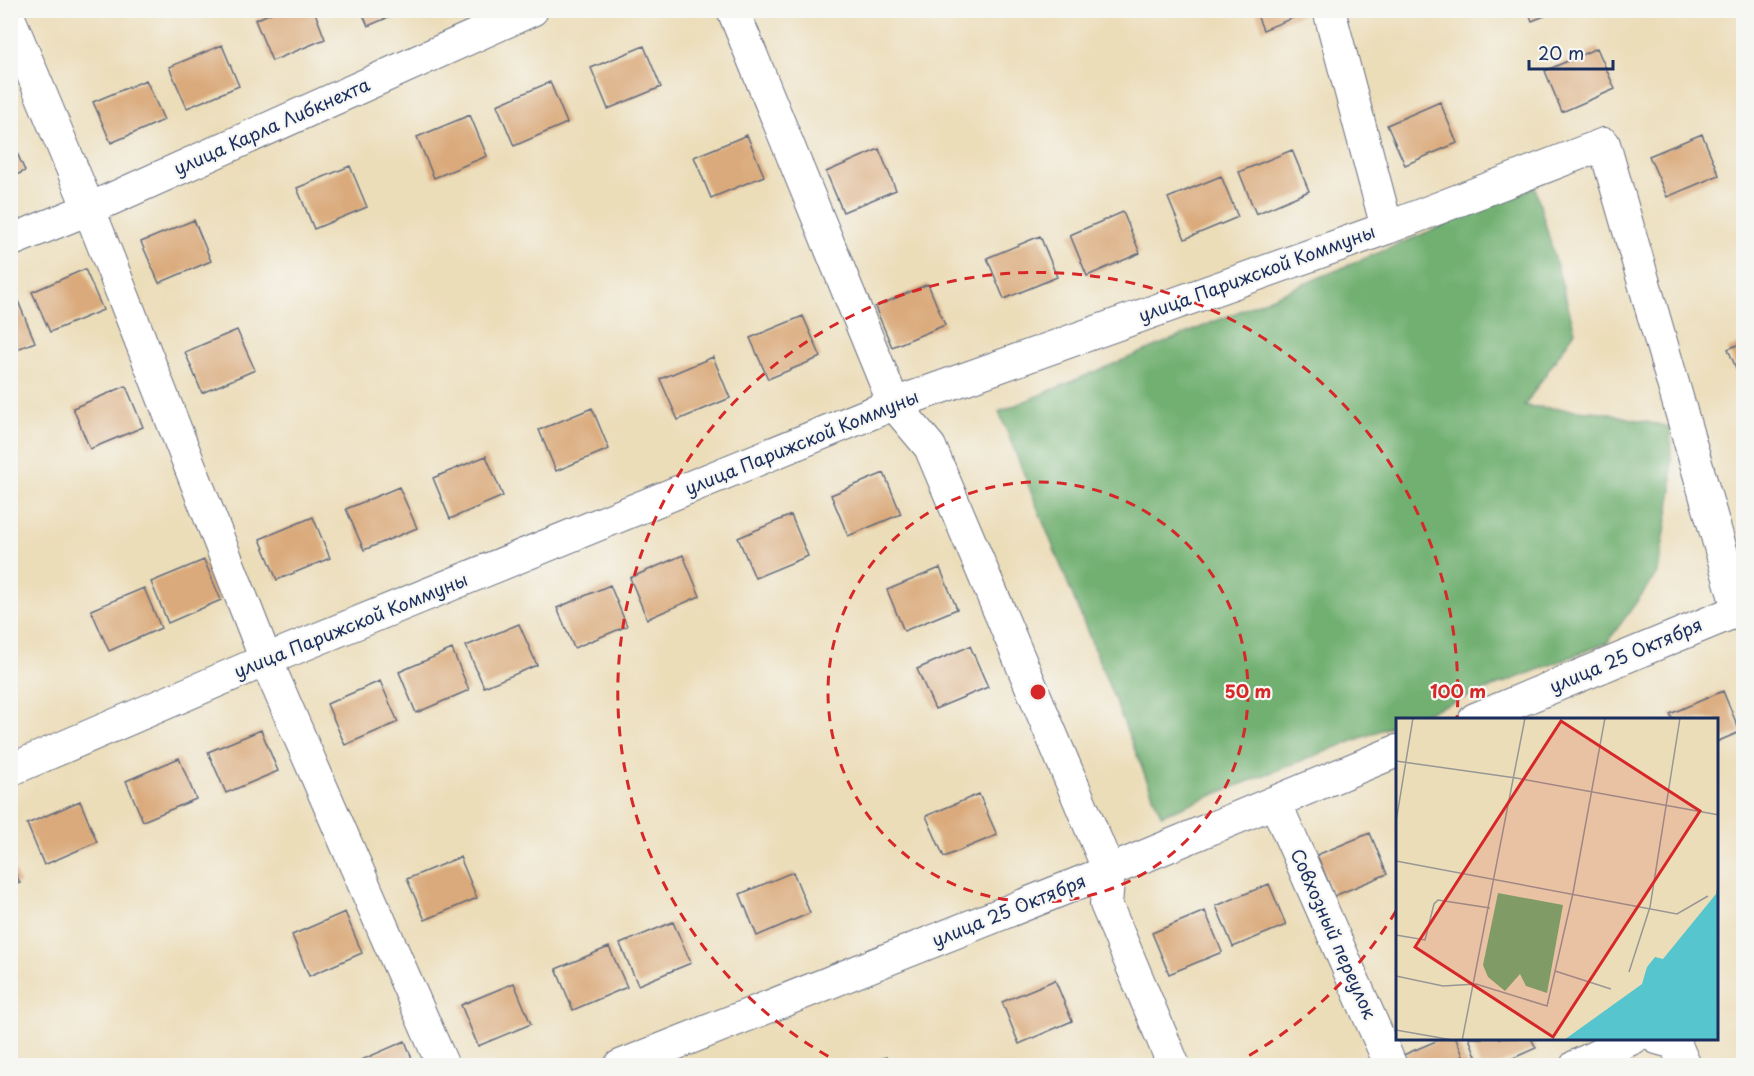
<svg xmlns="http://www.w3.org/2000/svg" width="1754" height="1076" font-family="'Playpen Sans',sans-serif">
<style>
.forest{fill:#72b072;stroke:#467068;stroke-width:1.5}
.building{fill:#daaa7c}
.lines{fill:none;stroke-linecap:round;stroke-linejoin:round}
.minor-casing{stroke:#646c7e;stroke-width:34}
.minor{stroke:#fff;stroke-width:32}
.ring{fill:none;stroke:#d62828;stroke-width:3;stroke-dasharray:10 8}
.labels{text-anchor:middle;stroke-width:4.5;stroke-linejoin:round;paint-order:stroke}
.street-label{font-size:18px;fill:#1b2f5e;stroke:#f6f6f2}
.inset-road{fill:none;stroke:#989795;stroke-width:1.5}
.view{fill:#d62828;fill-opacity:0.15;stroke:#d62828;stroke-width:3}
.inset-edge{fill:none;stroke:#1b2f5e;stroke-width:3}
.centre{fill:#d62828;stroke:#f6f6f2;stroke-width:3}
.ring-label{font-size:18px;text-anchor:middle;font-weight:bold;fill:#d62828;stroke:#f6f6f2;stroke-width:4.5;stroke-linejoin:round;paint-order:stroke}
</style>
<rect width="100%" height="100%" fill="#f6f6f2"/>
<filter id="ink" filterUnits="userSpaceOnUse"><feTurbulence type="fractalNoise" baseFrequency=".0167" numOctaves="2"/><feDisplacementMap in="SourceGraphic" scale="12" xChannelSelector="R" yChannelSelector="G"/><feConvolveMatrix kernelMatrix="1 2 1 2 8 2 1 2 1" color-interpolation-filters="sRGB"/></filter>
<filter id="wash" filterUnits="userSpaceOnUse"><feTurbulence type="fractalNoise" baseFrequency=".008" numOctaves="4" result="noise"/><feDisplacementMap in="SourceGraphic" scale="24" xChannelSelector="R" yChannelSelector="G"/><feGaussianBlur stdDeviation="1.35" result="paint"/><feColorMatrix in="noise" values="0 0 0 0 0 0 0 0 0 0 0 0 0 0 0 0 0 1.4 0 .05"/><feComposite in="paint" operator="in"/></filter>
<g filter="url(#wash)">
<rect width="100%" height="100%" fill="#ecddb9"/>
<!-- forest -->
<path class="forest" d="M1535 187 1575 331 1524 406 1601 412 1670 427 1672 490 1658 572 1607 643 1410 719H1397V724L1161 815 999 412Z"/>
<g id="blocks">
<!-- building -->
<path class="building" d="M278 10H314L325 39 272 61 255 20Z
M361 10H403V11L368 26Z
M1255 10H1310V11L1263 30Z
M1528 10H1557V11L1532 21Z
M222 45 239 86 187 108 169 67Z
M644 46 661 87 608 109 591 68Z
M1597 48 1615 89 1562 112 1545 71Z
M146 80 164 120 111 143 93 102Z
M550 82 567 123 514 146 497 105Z
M1440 102 1457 143 1405 165 1387 125Z
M470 115 487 156 434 178 417 137Z
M1702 134 1719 175 1667 197 1649 156Z
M747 135 764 176 711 198 694 157Z
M10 137 25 171 10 178Z
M879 149 896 190 843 212 826 172Z
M1292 150 1309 191 1256 214 1239 172Z
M350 166 367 207 314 229 297 188Z
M1221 176 1238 217 1185 239 1168 198Z
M1123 212 1140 253 1087 276 1070 235Z
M194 220 211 261 159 283 141 242Z
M1040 236 1057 277 1004 299 987 258Z
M85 269 103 310 50 332 32 292Z
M928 284 945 325 892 347 875 307Z
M18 301 35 342 10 352V304Z
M803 316 821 357 768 379 750 338Z
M237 330 255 370 202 393 185 352Z
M1744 342V385H1743L1728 349Z
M713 357 730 398 678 420 660 379Z
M126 386 143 427 90 449 73 408Z
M592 408 609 449 556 471 539 430Z
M486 456 503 496 450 519 433 478Z
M884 473 901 514 848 536 831 495Z
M399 487 417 528 364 550 346 509Z
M791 515 808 556 755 578 738 538Z
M313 517 330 558 277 580 260 539Z
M683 555 700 596 647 619 630 578Z
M204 560 221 600 168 623 151 582Z
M940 568 957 609 904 631 887 590Z
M610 585 627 626 574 648 557 608Z
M144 588 161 628 109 651 91 610Z
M519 624 537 665 484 687 466 646Z
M970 646 988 687 935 709 917 669Z
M452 649 469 690 416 713 399 672Z
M380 681 398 722 345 745 327 704Z
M1723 691 1740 732 1716 742V719H1672L1670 714Z
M261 730 278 771 226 793 208 752Z
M179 758 196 799 143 821 126 781Z
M979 794 997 835 944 857 926 816Z
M80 801 97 842 44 865 27 824Z
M1370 833 1387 874 1334 896 1317 855Z
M460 857 477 898 425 920 407 879Z
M10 861 20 883 10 886Z
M793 872 810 913 757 936 740 894Z
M1269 884 1286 925 1233 947 1216 906Z
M1205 911 1222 952 1169 974 1152 933Z
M345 912 362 953 309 976 292 935Z
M673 922 691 963 638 985 620 944Z
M609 947 627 987 573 1010 556 969Z
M1055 980 1072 1021 1019 1044 1002 1002Z
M514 983 531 1024 478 1046 461 1005Z
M1443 1038H1456L1467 1066H1405L1401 1056Z
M1469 1038H1531L1536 1048 1495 1066H1480Z
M405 1041 415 1066H353L352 1064Z
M886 1057 889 1066H864V1065Z"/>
</g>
</g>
<g filter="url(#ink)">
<use href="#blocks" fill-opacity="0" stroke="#646c7e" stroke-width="1.5"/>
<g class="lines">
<!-- minor casing -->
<g class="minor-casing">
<path id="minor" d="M733 10 894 404 930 447 1109 871 1106 904 1174 1066
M1329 10 1387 228
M10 20 89 209 266 660 443 1066
M10 241 89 209 532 10
M1475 719 1744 608
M10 770 266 660 894 404 1387 228 1604 144 1738 609 1744 617
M1275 802 1391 1066
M1657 1038 1675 1043 1685 1066
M620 1066 1109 871 1397 751
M1576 1066 1633 1038"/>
</g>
<!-- minor -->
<use href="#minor" class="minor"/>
</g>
</g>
<!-- distance rings -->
<g class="ring">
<circle cx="1038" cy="692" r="210"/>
<path d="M1396 911A420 420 0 0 1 1232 1065M844 1065A420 420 0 1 1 1457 718"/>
</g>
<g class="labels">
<!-- street labels -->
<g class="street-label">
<text transform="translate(272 127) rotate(-24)" y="6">улица Карла Либкнехта</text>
<text transform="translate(1257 274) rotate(-20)" y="6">улица Парижской Коммуны</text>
<text transform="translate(802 443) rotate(-22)" y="6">улица Парижской Коммуны</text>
<text transform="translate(351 626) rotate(-22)" y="6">улица Парижской Коммуны</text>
<text transform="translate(1626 656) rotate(-23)" y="6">улица 25 Октября</text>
<text transform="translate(1009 911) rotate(-22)" y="6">улица 25 Октября</text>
<text transform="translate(1333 934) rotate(66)" y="6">Совхозный переулок</text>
</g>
</g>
<!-- overview -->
<g transform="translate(1396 718)">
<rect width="322" height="322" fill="#ecddb9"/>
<path d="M102 175 167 187 151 275 130 268 124 256 109 273 92 259 87 247Z" fill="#72b072"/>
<path d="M322 165V322H168L246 266 251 249 259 239 267 241 320 176Z" fill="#57c5ce"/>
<path class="inset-road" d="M0 43 120 60 323 97M0 104 17 0M0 143 281 196 312 178M0 217 29 222 38 186 42 182 94 190M159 253 215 271M233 254 254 189 284 0M0 258 47 268 80 266 151 288 177 175 209 0M0 312 62 323M66 323 129 0"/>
<path class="view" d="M165 3 304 93 157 319 19 229Z"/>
<rect width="322" height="322" class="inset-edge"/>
</g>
<circle cx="1038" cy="692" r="9" class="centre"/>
<g class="ring-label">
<text x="1248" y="698">50 m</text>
<text x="1458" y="698">100 m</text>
</g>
<!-- margin -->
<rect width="1754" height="1076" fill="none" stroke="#f6f6f2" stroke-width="36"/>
<!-- scale -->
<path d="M1529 60v9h84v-9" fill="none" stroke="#1b2f5e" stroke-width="3"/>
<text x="1538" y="60" font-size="18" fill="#1b2f5e" stroke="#f6f6f2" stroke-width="4.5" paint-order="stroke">20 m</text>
</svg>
